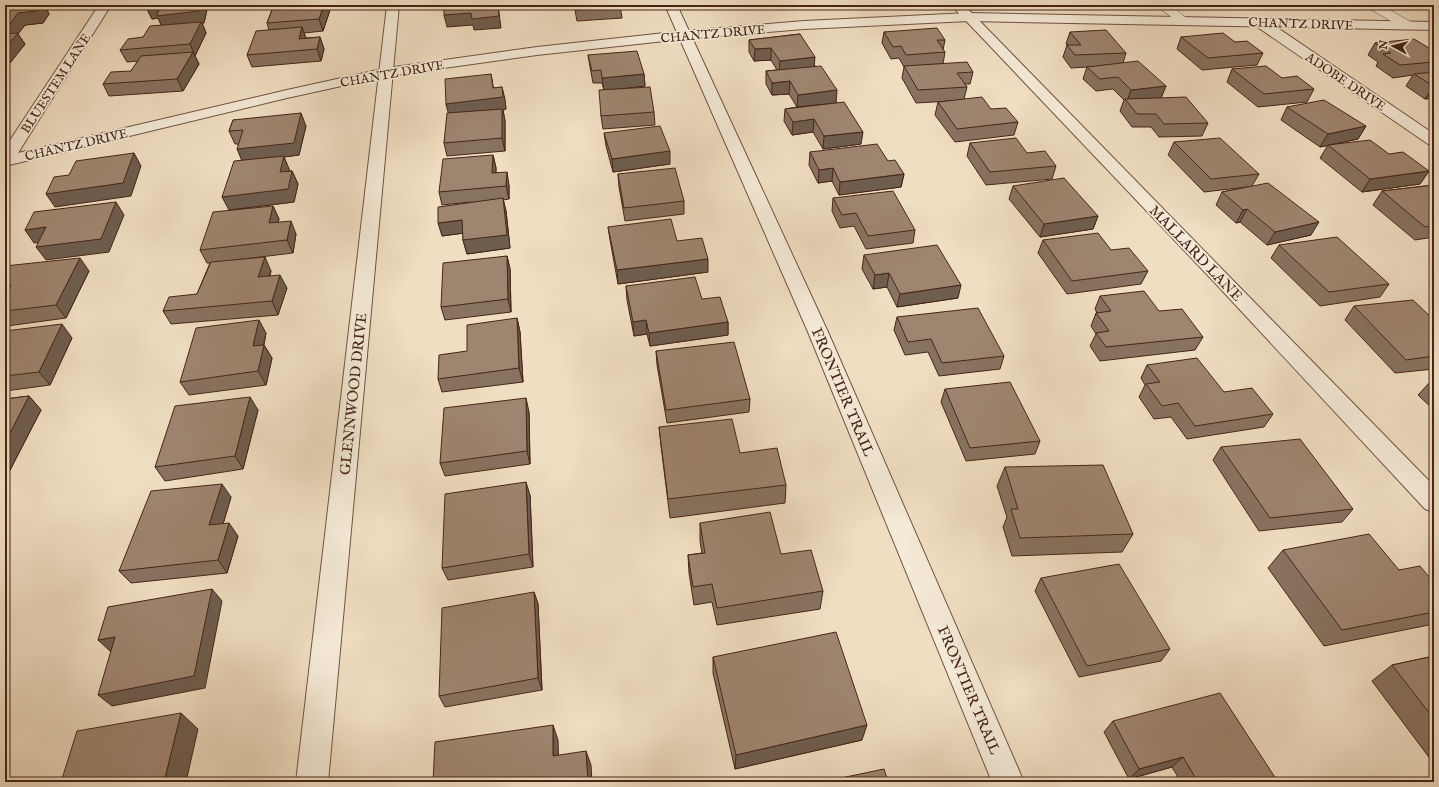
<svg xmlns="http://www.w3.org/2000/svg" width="1439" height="787" font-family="'IM FELL English',serif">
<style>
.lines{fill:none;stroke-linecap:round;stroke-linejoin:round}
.service-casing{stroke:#705342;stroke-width:1}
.minor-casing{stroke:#705342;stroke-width:2}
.tertiary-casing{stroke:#705342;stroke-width:2}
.service{fill:#f5ead7;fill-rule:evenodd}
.minor{fill:#f5ead7;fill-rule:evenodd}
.tertiary{fill:#f5ead7;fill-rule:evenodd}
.wall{fill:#887260;stroke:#462517}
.shaded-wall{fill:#6f5d4e;stroke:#462517}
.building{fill:#9e8570;stroke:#462517}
.labels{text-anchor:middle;stroke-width:3.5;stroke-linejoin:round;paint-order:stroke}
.far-street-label{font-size:13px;fill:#462517;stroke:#f5ead7}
.street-label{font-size:15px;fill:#462517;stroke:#f5ead7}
</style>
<rect width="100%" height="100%" fill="#f0dec2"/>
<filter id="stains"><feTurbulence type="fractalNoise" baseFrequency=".005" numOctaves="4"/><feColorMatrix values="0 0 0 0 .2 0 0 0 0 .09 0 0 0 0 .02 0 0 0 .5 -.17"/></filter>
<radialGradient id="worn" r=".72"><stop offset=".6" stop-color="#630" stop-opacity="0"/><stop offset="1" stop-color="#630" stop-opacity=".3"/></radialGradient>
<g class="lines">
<!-- service casing -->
<g class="service-casing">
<path id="service" d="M1156 5H1170L1189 20 1187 23H1179Z
M1366 5H1381L1413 23 1415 26 1413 29H1405L1368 8Z
M1421 5H1434V13L1423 8Z"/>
</g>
<!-- minor casing -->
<g class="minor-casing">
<path id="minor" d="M99 5H111L13 161 11 164 5 166V148Z
M387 5H399L328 782H296Z
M665 5H677L828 332 1024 782H992L808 332Z
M951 5H964L1434 486V512L1425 509 1216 284Z
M1258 17 1263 18 1434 134V146L1428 144 1253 24 1251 21 1253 18Z"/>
</g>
<!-- tertiary casing -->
<g class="tertiary-casing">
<path id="tertiary" d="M969 13 1434 22V30L969 21 804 29 683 39 537 55 387 76 287 98 5 166V156L287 90 387 68 537 47 683 31 804 21Z"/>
</g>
<!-- service -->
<use href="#service" class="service"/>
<!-- minor -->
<use href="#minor" class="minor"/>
<!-- tertiary -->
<use href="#tertiary" class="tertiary"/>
</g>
<!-- wall -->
<path class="wall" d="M5 5H51L50 7H46L49 14 43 23 25 25 18 34 25 44 6 68H5Z
M147 5H208L204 23H202L206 33 195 56 199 64 183 91 109 96 103 84 131 71 138 61 127 62 120 50 143 37 161 25 158 18 152 19 146 7Z
M269 5H328L330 10 323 31 304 33 306 38 320 37 324 49 321 61 252 67 247 55 269 30 267 23 273 7H269Z
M574 5H620L622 18 577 21Z
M884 32 945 40 943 50 945 52 943 64 973 72 970 84H965L967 87 964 99 991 109 1018 122 1014 135 955 142 935 115 938 102 951 101 916 103 902 78 904 67 899 58 891 59 882 43Z
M1070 32 1126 53 1123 63 1166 86 1161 98 1208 123 1202 136 1159 137 1151 127H1132L1120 111 1124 100 1113 89 1096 91 1083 79 1087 67H1088L1071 68 1063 57 1067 45H1068L1066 44Z
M800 34 815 66 861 144 823 149 813 132 792 135 784 121 785 109 797 107 789 94 772 95 766 84V71L777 70 771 60 754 61 749 52V40Z
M1181 37 1235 42 1263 53 1257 65 1202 70 1177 49Z
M1375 43 1434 51V98L1425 99 1406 86 1413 75 1393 78 1376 66 1378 62 1368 55Z
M588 55 644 74 645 86 618 89 654 112 655 125 603 129 601 116 604 90 602 83H593L590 67Z
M1232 69 1282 78 1314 89 1307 102 1258 107 1227 82Z
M502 87 506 109 503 110 505 121V151L447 156 444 143 449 113 446 104 494 88Z
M1287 107 1366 126 1358 139 1320 147 1281 120Z
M233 120 306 126 299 155 284 157 289 169V171H292L298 184 294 202 229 210 242 160 238 144H235L229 131Z
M604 133 670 164 613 172 606 146Z
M1174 142 1259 174 1252 186 1311 235 1267 245 1240 222 1236 223 1216 205 1222 192 1247 187 1204 192 1168 155Z
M970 143 1027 153 1056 166 1052 179 986 185 967 156Z
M1328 145 1389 154 1429 171 1420 184 1362 192 1320 158Z
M810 152 888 161 904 174 901 187 839 195 832 181 818 183 809 165Z
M493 155 496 168V173L509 185V199L503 200 506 211 510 248 467 254 463 240V233L442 236 470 202 442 205 439 192Z
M618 174 684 201V214L625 221 619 187Z
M1434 185V237L1415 240 1373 205 1382 191Z
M1013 186 1098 216 1093 229 1040 237 1009 199Z
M833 198 915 230 913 243 866 249 854 226 840 228 832 211Z
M273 206 279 219 278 222 296 234 293 253 227 261 271 271 270 276 287 288 278 315 171 324 163 311 197 294 210 263H207L200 250Z
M608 227 677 241 708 272 618 284 610 240Z
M1043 240 1111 250 1148 271 1141 284 1067 294 1038 253Z
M1279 245 1389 284 1380 297 1320 306 1271 258Z
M864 255 958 298 897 307 887 287 873 289 862 269Z
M507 256 510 269 511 312 445 320 441 307Z
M5 266 89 271 66 318 7 326 5 323Z
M626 286 702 299 728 322V335L650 346 647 334 634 336 627 300Z
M1100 296 1159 311 1203 337 1195 350 1100 361 1090 346 1096 334 1091 326 1096 313H1097L1095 309Z
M1354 306 1434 320V369L1395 373 1345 320Z
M897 317 1004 356 1000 369 939 376 928 352 905 355 894 330Z
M517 318 520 332 523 382 442 392 438 379 467 351Z
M5 331 72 338 50 385 5 391Z
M266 333 264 345 272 358 266 385 189 395 180 382Z
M656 351 750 399 749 412 667 423 657 365Z
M1147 365 1224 392 1273 414 1264 427 1187 439 1171 417 1154 419 1139 397 1145 385 1141 378Z
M1434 381V410L1418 395 1430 382Z
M945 389 1040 441 1035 454 966 461 941 402Z
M29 396 41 410 8 474 5 475V399Z
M258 410 243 469 165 481 155 467Z
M529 412 530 464 445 476 440 463Z
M659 427 740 453 786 485 785 503 670 518 661 446Z
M1221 447 1353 509 1342 522 1259 531 1213 460Z
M1005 467 1133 534 1122 552 1012 556 1003 527 1007 517 997 486Z
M530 495 533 567 448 580 442 568Z
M231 497 223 524 238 536 227 573 131 583 119 571Z
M700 523 781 554 823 591 820 609 717 625 712 602 694 605 689 573 688 555 702 553 700 541Z
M1283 550 1399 570 1434 583V624L1324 646 1268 568Z
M1041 578 1170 649 1161 661 1079 677 1035 591Z
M534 592 538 604 542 690 445 707 439 696Z
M1434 656V764L1372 681 1392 665Z
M713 657 862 740 735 769 713 673Z
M1113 721 1278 782H1181L1172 767 1129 779 1104 732Z"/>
<!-- shaded-wall -->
<path class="shaded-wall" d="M41 5H44L49 14 43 23 25 25 18 34 25 44 6 68 5 66V25L18 13Z
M208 5 204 23H202L206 33 195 56 190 44 163 28 158 18 152 19 146 7 160 6Z
M324 5H328L330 10 323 31 319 19Z
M498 5 501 28 474 30 473 25 447 27 444 15Z
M302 27 306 39 303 51 299 39Z
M320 37 324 49 321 61 317 49Z
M771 48V60L754 61 755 49Z
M193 52 199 64 183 91 177 79Z
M815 57 814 69 779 73 780 61Z
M491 74 495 98 502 87 505 99 506 109 503 110 505 121V151L502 138 449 116 446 104 493 88Z
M644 74 645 86 604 91 602 78Z
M790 81 789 94 772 95V83Z
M1166 86 1161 98 1127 101 1131 90Z
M1433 86H1434V98L1425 99Z
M837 90 836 103 797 107 798 95Z
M301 113 306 126 299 155 284 157 289 169 286 185 242 161 237 149Z
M814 119 813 132 792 135 793 122Z
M1366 126 1358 139 1320 147 1328 134Z
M863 132 861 144 823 149 824 136Z
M670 151V164L613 172 612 159Z
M134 153 141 166 131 196 55 207 46 194Z
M493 155 496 168 495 186 492 173Z
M833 168 832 181 818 183 819 170Z
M292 171 298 184 294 202 229 210 222 197Z
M1429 171 1420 184 1362 192 1370 179Z
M507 172 509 185V199L506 186Z
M904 174 901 187 839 195 840 182Z
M503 198 506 211 510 248 467 254 463 240Z
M116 202 124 215 109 252 46 260 36 247Z
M273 206 279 219 275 237 269 223Z
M1247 209 1240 222 1236 223 1243 210Z
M1098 216 1093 229 1040 237 1044 224Z
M462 220 465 233 442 236 438 223Z
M291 221 296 234 293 253 287 240Z
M1319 222 1311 235 1267 245 1275 232Z
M46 227 55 241 34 243 25 230Z
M507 256 510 269 511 312 508 299Z
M265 257 271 271 264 290 258 277Z
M80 258 89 271 66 318 56 305Z
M708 259V272L618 284 617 270Z
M889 273 887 287 873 289 875 275Z
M280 275 287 288 278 315 272 301Z
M961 285 958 298 897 307 900 294Z
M517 318 520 332 523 382 519 368Z
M259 320 266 333 260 360 253 346Z
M646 320 647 334 634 336 633 322Z
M728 322V335L650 346 649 333Z
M62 324 72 338 50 385 39 372Z
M264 345 272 358 266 385 258 371Z
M29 396 41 410 8 474 5 471V443Z
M250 397 258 410 243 469 235 456Z
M526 398 529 412 530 464 527 451Z
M526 482 530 495 533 567 529 554Z
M222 484 231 497 219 538 209 525Z
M229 523 238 536 227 573 218 560Z
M212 589 222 601 205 688 112 706 98 695Z
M534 592 538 604 542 690 538 678Z
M115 637 111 652 98 640Z
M181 713 198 729 186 782H164Z
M553 725 558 740 559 771 553 756Z
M867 725 862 740 735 769 736 755Z
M586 751 591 765 592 782H588Z
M1183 757 1172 767 1129 779 1139 769Z"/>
<!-- building -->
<path class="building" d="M5 5H41L36 11 18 13 10 24 5 25Z
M147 5H200L199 11 157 16 160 6 146 7Z
M274 5H324L319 19 267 23Z
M444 5H498L499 16 472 19 471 13 444 15Z
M575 5H620L621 6 576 10Z
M201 22 190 44 120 50 128 39 143 37 150 26Z
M302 27 299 39 320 37 317 49 247 55 256 31Z
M937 28 945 40H937L945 52 906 55 901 46 893 47 884 32Z
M1106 30 1126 53 1075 55 1067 45H1081L1070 32Z
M18 33 5 48V34Z
M1223 33 1235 42 1247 41 1263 53 1208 58 1181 37Z
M800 34 815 57 780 61 771 48 755 49 749 40Z
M1414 39 1434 51V62L1400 65 1383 54 1391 53 1375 43Z
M637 51 644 74 602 78 601 70 592 71 588 55Z
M193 52 177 79 103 84 111 72 131 71 141 56Z
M1138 61 1166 86 1131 90 1118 77 1100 79 1087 67Z
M967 62 973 72 957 73 967 87 918 90 904 66Z
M821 66 837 90 798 95 790 81 772 83 766 71Z
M1266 66 1282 78 1297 76 1314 89 1264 94 1232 69Z
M1434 72V86H1433L1414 74Z
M491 74 493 88 502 87 503 97 446 104 445 79Z
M650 87 654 112 601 116 599 90Z
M982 97 991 109 1006 108 1018 122 957 129 938 102Z
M1186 97 1208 123 1164 124 1156 114H1137L1125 99Z
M1324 100 1366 126 1328 134 1287 107Z
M844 102 863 132 824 136 814 119 793 122 785 109Z
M502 109V138L444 143 447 113Z
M301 113 294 143 237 149 243 130 229 131 233 120Z
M660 126 670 151 612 159 604 133Z
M1016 138 1027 153 1045 151 1056 166 990 172 970 143Z
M1220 138 1259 174 1211 179 1174 142Z
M1370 140 1389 154 1403 152 1429 171 1370 179 1328 145Z
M877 144 888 161 895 160 904 174 840 182 833 168 819 170 810 152Z
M134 153 123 183 46 194 54 177 69 175 76 161Z
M493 155 492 173 507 172 506 186 439 192 443 159Z
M284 156 280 172 292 171 288 189 222 197 234 161Z
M675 168 684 201 624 208 618 174Z
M1064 178 1098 216 1044 224 1013 186Z
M1268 183 1319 222 1275 232 1247 209 1243 210 1222 192Z
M1434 185V225L1425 227 1382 191Z
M893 191 915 230 868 236 856 213 842 215 833 198Z
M503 198 507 235 463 240 462 220 438 223V207Z
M116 202 101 239 36 247 46 227 25 230 34 212Z
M273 206 269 223 291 221 287 240 200 250 213 212Z
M671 219 677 241 702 238 708 259 617 270 608 227Z
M1098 233 1111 250 1129 248 1148 271 1072 281 1043 240Z
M1337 237 1389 284 1329 292 1279 245Z
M937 245 961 285 900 294 889 273 875 275 864 255Z
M507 256 508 299 441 307 443 263Z
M265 257 258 277 280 275 272 301 163 311 169 297 197 294 211 262Z
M80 258 56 305 5 311V297L11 285 5 286V266Z
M695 277 702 299 720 297 728 322 649 333 646 320 633 322 626 286Z
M1144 291 1159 311 1182 309 1203 337 1106 347 1096 333 1109 331 1096 313 1111 311 1100 296Z
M1413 300 1434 320V356L1406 360 1354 306Z
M978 308 1004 356 942 363 931 339 908 342 897 317Z
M517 318 519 368 438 379 439 355 467 351V325Z
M259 320 253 346 264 345 258 371 180 382 196 328Z
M62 324 39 372 5 376V331Z
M734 342 750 399 666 410 656 351Z
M1197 358 1224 392 1252 388 1273 414 1195 426 1178 403 1162 406 1146 384 1160 382 1147 365Z
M1434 381V385L1430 382Z
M1010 382 1040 441 970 448 945 389Z
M29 396 5 443V399Z
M250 397 235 456 155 467 175 406Z
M526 398 527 451 440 463 444 408Z
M732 419 740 453 777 448 786 485 668 499 659 427Z
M1300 439 1353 509 1270 518 1221 447Z
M1103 465 1133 534 1020 538 1011 509H1018L1005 467Z
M526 482 529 554 442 568 445 494Z
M222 484 209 525 229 523 218 560 119 571 151 491Z
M770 512 781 554 811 550 823 591 717 608 712 584 693 587 688 555 705 553 700 523Z
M1369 534 1399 570 1420 566 1434 583V612L1342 630 1283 550Z
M1119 564 1170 649 1087 666 1041 578Z
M212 589 194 676 98 695 115 637 98 640 108 607Z
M534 592 538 678 439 696 442 608Z
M836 632 867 725 736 755 713 657Z
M1434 656V719L1392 665Z
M1220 693 1278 782H1198L1183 757 1139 769 1113 721Z
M181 713 164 782H61L77 731Z
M553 725V756L586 751 588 782H433L435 742Z
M884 769 888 782H822Z"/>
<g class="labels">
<!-- far-street labels -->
<g class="far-street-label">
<text transform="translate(1301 23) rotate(2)" y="5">CHANTZ DRIVE</text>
<text transform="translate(713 33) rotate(-5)" y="5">CHANTZ DRIVE</text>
<text transform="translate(392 73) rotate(-10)" y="5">CHANTZ DRIVE</text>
<text transform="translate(1346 81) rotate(34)" y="5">ADOBE DRIVE</text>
<text transform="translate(55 83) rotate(-57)" y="5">BLUESTEM LANE</text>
<text transform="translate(76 144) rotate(-13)" y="5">CHANTZ DRIVE</text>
</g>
<!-- street labels -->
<g class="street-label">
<text transform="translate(1196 253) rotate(46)" y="5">MALLARD LANE</text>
<text transform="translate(843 392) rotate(67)" y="5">FRONTIER TRAIL</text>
<text transform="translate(353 394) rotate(-84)" y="5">GLENNWOOD DRIVE</text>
<text transform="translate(969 690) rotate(67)" y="5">FRONTIER TRAIL</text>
</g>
</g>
<!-- margin -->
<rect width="1439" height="787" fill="none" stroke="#f0dec2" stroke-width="20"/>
<rect x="6" y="6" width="1427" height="775" fill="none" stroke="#462517" stroke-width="2"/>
<rect x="10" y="10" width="1419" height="767" fill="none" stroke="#462517"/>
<!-- north arrow -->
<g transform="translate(1393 46) rotate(277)" stroke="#f5ead7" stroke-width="3" paint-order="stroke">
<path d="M0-3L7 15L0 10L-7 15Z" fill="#462517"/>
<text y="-6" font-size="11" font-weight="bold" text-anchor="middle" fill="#462517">N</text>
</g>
<rect width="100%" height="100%" filter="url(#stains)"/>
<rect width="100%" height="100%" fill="url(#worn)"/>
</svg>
